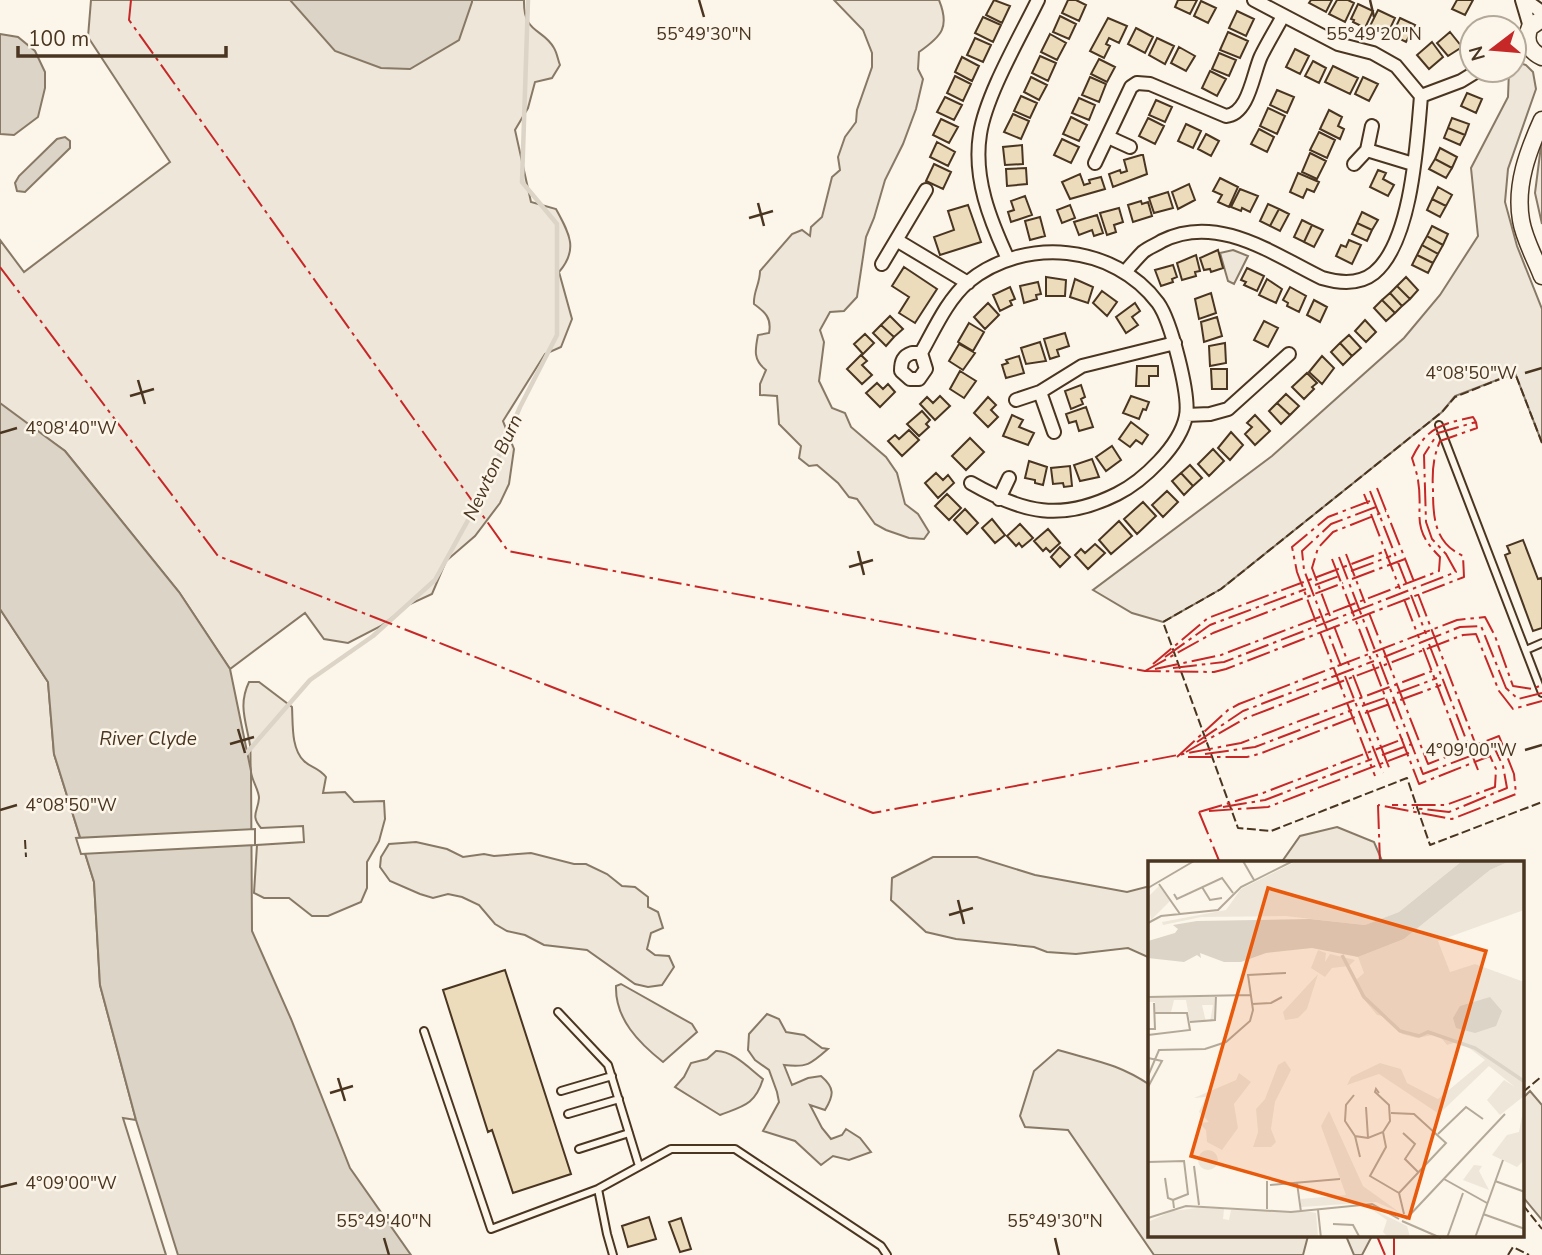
<svg xmlns="http://www.w3.org/2000/svg" width="1542" height="1255" font-family="'Nunito Sans',sans-serif">
<style>
.green{fill:#ede6d9;stroke:#887966;stroke-width:2}
.water{fill:#dcd4c6;stroke:#887966;stroke-width:2}
.pier{fill:#fbf6e9;stroke:#887966;stroke-width:2}
.lines{fill:none;stroke-linecap:round;stroke-linejoin:round}
.stream{stroke:#dcd4c6;stroke-width:4.5}
.building{fill:#ecdcbc;stroke:#4a3520;stroke-width:2}
.service-casing{stroke:#4a3520;stroke-width:10}
.minor-casing{stroke:#4a3520;stroke-width:16}
.tertiary-casing{stroke:#4a3520;stroke-width:19}
.service{stroke:#fbf6e9;stroke-width:6}
.minor{stroke:#fbf6e9;stroke-width:12}
.tertiary{stroke:#fbf6e9;stroke-width:16}
.fence{stroke:#4a3520;stroke-width:2;stroke-dasharray:9 3.5;stroke-linecap:butt}
.power{stroke:#c62828;stroke-width:2;stroke-dasharray:24 5 3.5 5;stroke-linecap:butt}
.ticks{fill:none;stroke:#4a3520;stroke-width:2.5}
.labels{text-anchor:middle;stroke-width:5;stroke-linejoin:round;paint-order:stroke}
.water-label{font-size:19px;font-style:italic;fill:#4a3520;stroke:#fbf6e9}
.inset-river{fill:none;stroke:#dcd4c6;stroke-width:3.5}
.inset-road{fill:none;stroke:#b4a999;stroke-width:2}
.view{fill:#e8590c;fill-opacity:0.15;stroke:#e8590c;stroke-width:3.5}
.inset-edge{fill:none;stroke:#4a3520;stroke-width:3.5}
.ticks-label{font-size:18px;text-anchor:middle;fill:#4a3520;stroke:#fbf6e9;stroke-width:5;stroke-linejoin:round;paint-order:stroke}
</style>
<rect width="100%" height="100%" fill="#fbf6e9"/>
<!-- green -->
<path class="green" d="M91 0H524C523 34 543 28 554 48 557 53 558 60 560 65L552 78 535 82 528 108 515 130 531 202 556 209C569 233 579 249 559 272L572 319 561 347 545 354 503 421 514 449 509 484 500 503 475 536 446 561 432 594 410 604 381 626 348 643 324 639 305 613 230 669 179 592 65 451 0 405V240L24 272 170 162 88 37Z
M834 0H939C950 27 942 36 919 52L918 69 923 79 916 109 903 144 885 180 874 218 866 237 857 297 844 311 830 312 820 330 824 342 819 381 832 408 845 413 851 427 886 457 897 473 905 504 918 514 929 532 924 539 909 538 886 530 875 524 857 499 849 497 838 483 817 465 809 466 799 458 801 446 779 424 777 396 760 395V384L766 370C753 360 755 350 758 335L769 333C772 318 765 312 754 304 753 292 760 284 760 271L792 234 802 230 810 236 811 227 822 217 832 177 840 170 838 157 845 137 856 122 857 110 872 67V53L863 30Z
M1514 61 1526 65 1533 72 1536 89 1508 169 1505 202 1517 246 1542 309V443L1515 373 1455 396 1442 412 1221 589 1163 622 1132 613 1093 590 1272 456 1404 338 1440 295 1478 236 1471 168 1508 97 1509 70H1514Z
M1542 138V224L1535 193Z
M1233 250 1248 256 1234 284 1228 281 1220 253Z
M0 609 48 682 54 754 94 882 100 985 136 1120 123 1118 166 1255H0Z
M249 682H259L292 707C293 724 291 749 304 761 311 768 318 767 326 777L323 793 345 792 354 802 384 801 385 819 379 841 367 862V888L361 902 328 916H312L289 898H264L254 893 257 845 304 842 303 826 261 828C250 815 258 812 259 798 259 790 252 781 251 772 250 764 251 754 250 745 246 721 238 705 249 682Z
M1337 827 1374 842 1383 863H1281L1300 836Z
M416 842 447 849 463 857 484 854 494 856 531 853 574 864H586L607 874 622 886 635 887 648 897V907L658 912 663 928 651 933 647 949 655 955 669 956 674 967 662 985 648 987 635 984 587 950 544 945 525 935 507 931 495 924 479 905 462 897 448 894 433 898 420 894 390 881 380 867 381 857 389 844Z
M933 857H977L1035 875 1127 892 1150 886V958L1128 948 1076 954 1047 952 1034 947 956 939 926 932 891 900 892 878Z
M621 984 692 1024 697 1032 663 1062C639 1043 615 1019 616 986Z
M767 1014 779 1019 786 1032 804 1035 822 1048 828 1049C811 1064 807 1068 784 1065L792 1085 808 1078 821 1076C835 1088 834 1095 825 1110L810 1105 822 1128 831 1139 842 1135 846 1129 860 1138 871 1152 849 1160 833 1156 821 1165 795 1141 763 1131 779 1102 777 1092 769 1070 755 1060 748 1050 749 1034Z
M1058 1050C1095 1061 1117 1063 1150 1085V1236H1308L1303 1255H1154L1068 1130 1025 1127 1020 1116 1034 1071Z
M716 1051C732 1050 750 1069 763 1079 755 1105 743 1106 720 1115L675 1087 684 1077 691 1063 707 1059Z
M1530 1091 1542 1105V1220L1523 1197V1098Z
M1346 1236H1372L1362 1255H1354Z"/>
<!-- water -->
<path class="water" d="M290 0H472V2L459 40 410 69 381 68 335 51Z
M0 34 18 37 35 51 45 72V88L38 117 14 135 0 134Z
M65 137 70 141V148L25 192 17 191 15 183 19 176 57 139Z
M0 403 65 451 179 592 230 669 251 771 252 931 291 1019 350 1168 411 1255H178L136 1120 100 985 94 882 54 754 48 682 0 609Z"/>
<!-- pier -->
<path class="pier" d="M255 829V845L81 854 76 838Z"/>
<g class="lines">
<!-- stream -->
<path class="stream" d="M243 757 310 680 373 636 435 580 483 493 520 407 557 335V224L522 182 528 0"/>
</g>
<!-- building -->
<path class="building" d="M994 0 1010 6 1002 23 986 15Z
M1068 0H1076L1086 5 1079 21 1062 13Z
M1178 0H1197L1190 14 1175 7Z
M1311 0H1332L1326 12 1309 3Z
M1337 0H1348L1354 3 1345 22 1329 14Z
M1457 0H1473L1465 15 1452 9Z
M1201 1 1216 8 1208 23 1194 16Z
M1358 4 1373 11 1365 28 1353 22 1354 20 1351 19Z
M1378 10 1395 18 1387 35 1370 26Z
M1237 11 1254 19 1246 36 1229 28Z
M1060 16 1076 24 1069 39 1053 32Z
M983 17 1001 25 993 42 975 33Z
M1108 18 1127 26 1119 43 1109 38 1106 44 1110 46 1104 58 1090 51Z
M1400 18 1415 25 1406 42 1392 35Z
M1136 28 1153 37 1145 53 1128 44Z
M1228 32 1248 41 1240 58 1220 50Z
M1450 32 1462 47 1448 56 1437 43Z
M1050 34 1066 43 1057 60 1041 52Z
M975 38 991 45 983 62 967 55Z
M1157 38 1174 46 1165 64 1149 55Z
M1432 42 1443 57 1429 69 1417 55Z
M1179 47 1195 56 1186 71 1171 63Z
M1295 49 1309 56 1300 74 1286 67Z
M1219 53 1236 60 1229 76 1212 69Z
M1040 56 1056 63 1048 81 1032 73Z
M962 57 979 66 972 81 955 72Z
M1099 59 1115 67 1107 82 1091 74Z
M1313 61 1326 68 1319 83 1305 76Z
M1333 66 1358 78 1350 94 1325 82Z
M1210 71 1226 79 1217 96 1202 88Z
M955 76 971 84 963 101 947 93Z
M1031 77 1047 85 1039 100 1024 92Z
M1090 77 1106 84 1099 102 1082 95Z
M1363 77 1378 84 1369 101 1355 94Z
M1277 90 1294 97 1287 113 1270 105Z
M1467 93 1482 99 1476 113 1461 106Z
M1021 96 1037 103 1030 118 1014 111Z
M945 97 962 105 954 120 937 112Z
M1079 98 1095 105 1089 120 1072 113Z
M1156 100 1172 107 1165 122 1149 115Z
M1268 108 1285 116 1277 134 1260 126Z
M1329 110 1342 117 1338 126 1344 129 1340 139 1320 129Z
M1013 114 1029 121 1021 139 1004 132Z
M1071 117 1087 125 1079 141 1063 134Z
M1148 118 1164 126 1155 144 1139 136Z
M1452 118 1469 124 1465 135 1448 128Z
M941 119 958 127 949 143 933 135Z
M1186 124 1201 131 1193 148 1178 141Z
M1448 128 1465 135 1460 145 1444 138Z
M1259 129 1274 137 1267 152 1251 144Z
M1319 132 1335 140 1327 158 1310 150Z
M1206 134 1219 141 1211 156 1198 149Z
M1062 139 1079 147 1071 163 1054 155Z
M937 142 955 152 948 166 930 157Z
M1022 145 1023 164 1005 165 1003 147Z
M1440 148 1457 157 1452 168 1435 159Z
M1310 153 1326 161 1317 179 1302 172Z
M1141 155H1143L1147 174 1113 187 1109 174 1120 170 1121 173 1127 171 1124 160Z
M1435 159 1452 168 1446 178 1429 169Z
M934 164 951 172 943 189 926 181Z
M1026 168 1027 184 1007 186 1006 169Z
M1378 170 1386 173 1383 179 1394 185 1388 196 1370 187Z
M1298 173 1319 182 1314 192 1307 189 1303 198 1290 192Z
M1080 174 1084 185 1090 183 1089 180 1101 177 1105 189 1070 199 1062 182Z
M1220 178 1238 187 1229 207 1218 202 1222 195 1213 191Z
M1189 184 1195 200 1178 209 1172 192Z
M1438 187 1452 195 1446 206 1432 199Z
M1240 189 1258 196 1250 212 1242 208 1241 211 1231 207Z
M1168 192 1173 208 1154 213 1149 198Z
M1025 196 1032 215 1011 222 1008 212 1014 210 1011 201Z
M1432 199 1446 206 1440 217 1427 210Z
M1141 201 1142 204 1148 202 1152 216 1133 222 1128 205Z
M1268 204 1279 209 1270 226 1260 221Z
M968 205 981 242 940 255 934 237 954 230 948 211Z
M1070 205 1075 218 1062 223 1057 210Z
M1119 208 1123 222 1114 225 1116 232 1107 235 1100 213Z
M1279 209 1289 214 1280 231 1270 226Z
M1362 212 1378 220 1372 230 1357 223Z
M1097 215 1103 233 1094 236 1092 230 1079 235 1074 222Z
M1040 217 1045 236 1030 240 1025 221Z
M1302 220 1312 225 1304 242 1294 237Z
M1357 223 1372 230 1367 241 1352 234Z
M1312 225 1323 230 1314 247 1304 242Z
M1432 226 1448 234 1443 245 1427 236Z
M1427 236 1443 245 1438 254 1422 245Z
M1349 240 1361 245 1352 264 1336 256 1341 245 1346 247Z
M1422 245 1438 254 1433 263 1417 255Z
M1218 250 1223 268 1211 272 1210 269 1204 270 1200 258Z
M1196 255 1200 271 1195 272 1196 276 1182 280 1177 263Z
M1417 255 1433 263 1428 273 1412 265Z
M1173 265 1177 277 1172 279 1173 282 1161 286 1155 270Z
M904 267 937 289 915 323 899 313 909 297 892 286Z
M1247 268 1264 276 1257 291 1244 285 1246 282 1241 280Z
M1046 277 1066 280 1065 296H1046Z
M1406 277 1418 290 1410 299 1397 286Z
M1075 279 1093 287 1088 303 1070 297Z
M1267 279 1282 289 1276 303 1259 295Z
M1038 282 1041 294 1036 295 1037 299 1024 303 1020 286Z
M1397 286 1410 299 1402 306 1390 293Z
M1010 287 1015 299 1010 301 1012 305 1000 311 993 295Z
M1290 287 1306 296 1299 312 1287 306 1288 303 1283 300Z
M1102 291 1117 302 1107 316 1093 303Z
M1211 293 1216 313 1199 319 1195 299Z
M1390 293 1402 306 1395 313 1382 300Z
M1314 300 1327 307 1320 322 1307 315Z
M1382 300 1395 313 1386 321 1374 308Z
M988 303 999 315 985 329 974 317Z
M1135 303 1140 311 1132 317 1138 325 1126 333 1116 317Z
M890 316 903 329 894 337 881 325Z
M1217 317 1222 336 1204 342 1201 322Z
M1365 320 1376 332 1366 342 1355 331Z
M1264 321 1278 328 1268 347 1254 340Z
M969 323 984 332 973 351 958 342Z
M881 325 894 337 886 346 873 333Z
M1065 333 1069 346 1057 350 1059 356 1050 359 1044 339Z
M865 334 874 343 863 354 854 344Z
M1349 335 1361 348 1352 356 1340 343Z
M1040 342 1046 361 1026 364 1021 348Z
M1225 343 1226 363 1210 366 1209 346Z
M1340 343 1352 356 1343 365 1331 352Z
M959 344 975 353 963 370 949 361Z
M861 355 867 361 862 365 872 375 862 384 847 369Z
M1019 356 1024 373 1006 378 1002 365 1008 363 1006 360Z
M1322 356 1334 368 1322 384 1309 372Z
M1137 366H1158V376H1149V386H1136Z
M1211 369H1227V389H1212Z
M960 371 976 381 964 398 950 389Z
M1307 373 1317 383 1312 387 1314 389 1304 399 1292 387Z
M877 383 883 389 888 384 895 392 880 407 866 393Z
M1081 385 1085 397 1081 399 1083 404 1071 409 1065 391Z
M1286 394 1299 406 1290 415 1277 403Z
M940 396 950 406 935 420 920 404 927 397 933 403Z
M1131 396 1149 402 1146 410 1143 409 1139 419 1123 413Z
M988 397 996 405 991 410 998 417 988 427 974 413Z
M1277 403 1290 415 1281 424 1269 411Z
M1086 407 1093 427 1079 431 1076 421 1069 423 1066 414Z
M922 411 930 420 926 424 929 427 919 436 907 424Z
M1012 415 1023 420 1019 427 1034 433 1028 445 1003 436Z
M1255 415 1270 431 1255 445 1245 434 1252 427 1247 423Z
M1131 422 1148 435 1142 444 1136 440 1130 447 1119 439Z
M909 430 919 440 902 456 888 441 895 435 899 439Z
M1231 432 1243 445 1230 460 1218 448Z
M970 438 984 452 966 470 952 456Z
M1112 446 1121 460 1106 471 1096 457Z
M1213 449 1224 461 1209 476 1198 464Z
M1092 459 1099 477 1080 481 1074 465Z
M1029 461 1047 467 1043 485 1035 483V480L1025 478Z
M1190 465 1202 478 1193 486 1181 473Z
M1070 466 1072 486 1064 487 1063 483 1053 484 1051 468Z
M936 473 943 480 948 475 954 483 938 498 925 483Z
M1181 473 1193 486 1184 495 1172 481Z
M1167 491 1178 502 1163 517 1152 505Z
M947 494 961 508 949 520 935 506Z
M1143 502 1156 516 1137 534 1124 519Z
M965 509 978 523 967 534 954 520Z
M992 519 1005 535 995 543 982 528Z
M1119 521 1132 536 1111 554 1099 540Z
M1020 524 1033 538 1022 547 1019 543 1016 546 1007 536Z
M1048 529 1060 543 1050 552 1046 548 1043 551 1034 541Z
M1523 540 1538 579 1541 578 1542 580V628L1533 631 1505 555 1510 553 1507 546Z
M1095 544 1105 553 1088 569 1075 555 1081 549 1085 553Z
M1060 547 1070 557 1060 567 1051 557Z
M505 970 571 1174 513 1193 492 1130 488 1132 443 990Z
M649 1217 656 1239 628 1247 622 1226Z
M681 1218 691 1249 680 1252 669 1222Z"/>
<g class="lines">
<!-- service casing -->
<g class="service-casing">
<path id="service" d="M1439 425 1542 693
M1526 650 1542 643
M558 1012 608 1065 639 1166
M424 1031 491 1229 598 1189 671 1149H735L881 1246 887 1255
M561 1091 612 1076
M568 1114 619 1099
M579 1149 629 1133
M598 1189 607 1234 613 1255"/>
</g>
<!-- minor casing -->
<g class="minor-casing">
<path id="minor" d="M1254 0 1338 44 1373 53 1396 66 1421 96
M1522 0 1530 27
M1525 0 1542 12
M1514 48 1528 32
M1421 96 1461 81 1479 70
M1108 137 1130 147
M1367 150 1413 164
M1095 163 1131 87 1137 83 1150 84 1226 116C1249 114 1253 73 1261 56 1268 42 1276 29 1283 16
M1354 164 1367 150 1372 126
M898 241 968 283
M1008 259C990 220 973 178 980 134 986 95 1020 37 1038 0
M882 264 926 190
M1125 272C1131 265 1137 258 1143 252 1149 247 1156 245 1162 241 1217 213 1273 254 1322 278 1339 283 1359 285 1374 273 1412 242 1417 142 1421 96
M912 353H921L926 369 919 379H910L901 371C901 361 903 356 912 353Z
M921 353C934 330 947 300 968 282 1024 236 1114 244 1158 303 1171 321 1190 395 1186 416 1180 446 1143 481 1117 494 1061 522 1023 513 971 483
M1040 392 1054 432
M1016 400 1040 392 1082 366 1175 343
M1186 415 1210 414 1228 409 1289 354
M999 499 1009 478"/>
</g>
<!-- tertiary casing -->
<g class="tertiary-casing">
<path id="tertiary" d="M1542 19 1530 27C1524 40 1529 51 1542 57
M1542 120C1528 151 1515 185 1521 220 1524 239 1535 258 1542 276"/>
</g>
<!-- service -->
<use href="#service" class="service"/>
<!-- minor -->
<use href="#minor" class="minor"/>
<!-- tertiary -->
<use href="#tertiary" class="tertiary"/>
<!-- fence -->
<path class="fence" d="M1542 443 1515 373 1455 397 1442 412 1221 589 1163 622 1238 828 1271 831 1407 778 1430 845 1542 802
M25 840 26 857
M1523 1092 1542 1076
M1523 1205 1542 1229
M1508 1255 1513 1247 1529 1255"/>
<!-- power -->
<path class="power" d="M131 0 129 20 508 551 1145 671 1214 672 1226 669 1464 577 1463 556C1435 543 1433 519 1433 490 1432 471 1433 458 1440 441L1477 428 1476 422
M0 267 218 556 873 813 1241 743 1432 671
M1377 488 1415 584
M1370 491 1407 585
M1364 494 1368 504
M1371 514 1400 589
M1346 554 1365 603
M1339 557 1423 774 1494 747 1503 766 1507 788 1449 812 1413 808
M1332 559 1419 784 1490 756 1496 769 1495 787 1446 805H1392
M1351 571 1391 556
M1352 579 1405 559
M1315 585 1342 575
M1418 594 1477 748
M1411 595 1426 634
M1404 599 1419 638
M1369 613 1428 764 1499 736 1514 774 1516 794 1452 819 1378 805
M1330 616 1312 568 1318 548 1333 532 1386 511
M1316 622 1297 572 1292 547 1328 517 1370 501
M1334 626 1349 665
M1320 632 1375 776
M1429 644 1478 770
M1423 648 1463 753
M1165 657 1210 625 1306 589
M1384 657 1460 627 1481 626 1506 688 1518 699 1542 693
M1153 664 1208 618 1386 551
M1341 666 1304 570 1302 551 1331 524 1376 507
M1173 668 1224 662 1456 572 1446 554 1432 539 1426 522 1424 455 1438 433 1476 422
M1155 669 1221 655 1439 571 1440 557C1409 526 1424 516 1418 480 1417 473 1414 465 1412 458 1427 427 1441 424 1473 417L1476 422
M1145 671 1213 633 1343 583
M1353 675 1390 770
M1345 676 1383 773
M1397 693 1437 678
M1362 706 1388 697
M1365 713 1441 685
M1197 742 1243 711 1374 661
M1186 752 1246 718 1463 635 1476 634 1499 691 1513 709 1542 701
M1205 754 1255 747 1352 710
M1382 755 1412 744
M1177 757 1228 710 1239 704 1457 620 1485 617 1495 636 1513 686 1532 689 1542 685
M1188 757H1247L1259 754 1355 717
M1378 805 1380 863
M1223 807 1265 800 1372 759
M1209 811 1268 807 1409 753
M1199 812 1263 793 1403 739
M1199 812 1220 863
M1377 1236 1385 1255
M1394 1236V1255"/>
</g>
<!-- ticks -->
<path class="ticks" d="M699 0 704 17M1370 0 1374 17M758 203 764 226M749 218 773 211M1525 373 1542 368M138 380 145 404M130 396 154 389M0 433 17 428M858 551 864 575M849 567 873 560M238 729 245 753M230 744 254 737M1525 750 1542 745M0 810 17 805M958 900 964 924M949 915 973 908M338 1078 345 1101M330 1093 353 1086M0 1187 17 1183M384 1238 389 1255M1055 1238 1059 1255"/>
<g class="labels">
<!-- water labels -->
<g class="water-label">
<text transform="translate(492 467) rotate(-65)" y="7">Newton Burn</text>
<text x="148" y="745">River Clyde</text>
</g>
</g>
<!-- overview -->
<g transform="translate(1148 861)">
<rect width="376" height="376" fill="#fbf6e9"/>
<path d="M149 0H314L251 51 217 64 137 55 53 56 15 64 14 61 78 49 93 28ZM362 0H376V49L290 80 302 111 327 103 376 121V235L352 254 339 239 356 219 367 226 341 205 291 253 231 213 199 224 203 216 232 202 253 208 259 222 290 238 337 199 312 180 299 184 290 173 269 177 254 173 240 156 229 154 213 135 209 118 216 112 210 96 256 78 342 9ZM11 25 22 40 3 59 0 36ZM170 89 178 92 177 101 182 93 207 99 201 105 184 107 177 116 163 107ZM170 113 159 148 150 157 137 159 135 151ZM68 135V156L62 161 65 144H54L58 161H42L38 139H26L23 151 7 152V141H0V136ZM137 200 143 209 127 241 123 268 128 281 123 286H105L110 271 108 248 117 238 130 204ZM91 212 103 221 86 243 90 267 74 289 59 281 58 269 51 262 61 261 51 251 58 236 46 237 88 219ZM376 245V299L369 306 344 294 359 274 371 271ZM181 250 215 325 251 351 228 341 153 346V338L198 334 173 265ZM50 299a10 10 0 1 1 20 0a10 10 0 1 1-20 0ZM326 304 334 305 331 310 341 329 315 319ZM220 346 259 365 262 376H240L235 371 239 359ZM50 347 76 348 75 358 81 359 83 349 163 351 168 352 170 376 0 377V361L24 350Z" fill="#ede6d9"/>
<path d="M314 0H362L342 9 256 78 210 96 164 87 118 92 93 101H76L52 92 53 97 49 94 36 101 0 97V80L27 72 30 68 25 64 49 60 162 58 217 64 251 51ZM342 136 354 150 348 165 327 172 308 167 305 157 312 145Z" fill="#dcd4c6"/>
<path class="inset-river" d="M194 94 216 136 252 170 271 175 280 171 327 187 377 221"/>
<path class="inset-road" d="M95 0 106 19M11 23 32 53M54 26 62 39 74 37M0 27 46 0M26 33 29 38 74 17 85 32M0 62 13 55 70 49 93 26 145 0M0 136 102 134M0 143V168H7L6 142M104 143 123 142 134 136M42 161 67 159 68 135M0 174 42 169 39 152H6M0 215 11 189 57 188 78 181 102 160 105 149 100 114 138 112M0 226 14 200 0 197M206 234 198 244 197 260 207 275 220 277 235 271 242 260 241 244 227 231 228 228 231 232M218 246 220 277M243 252 266 253 298 282 251 332M235 271 238 286 222 315 251 332M255 272 267 283 257 298 271 312M290 273 318 246 335 258M207 275 212 296M0 301 36 300 40 333 25 339 26 347M46 305 51 344M17 317 20 337 25 339M296 318 339 342M347 320 377 331M149 322 153 351M122 324 192 318M251 332 256 353M119 348V320M170 349 173 377M335 353 377 368M0 357 38 345 143 351 224 343 251 358M258 358 357 253M254 360 293 377M185 363 205 364 212 377M299 377 315 332M327 377 355 299"/>
<path class="view" d="M120 27 338 90 261 357 43 295Z"/>
<rect width="376" height="376" class="inset-edge"/>
</g>
<g class="ticks-label">
<text x="704" y="40">55°49'30"N</text>
<text x="1374" y="40">55°49'20"N</text>
<text x="1471" y="379">4°08'50"W</text>
<text x="71" y="434">4°08'40"W</text>
<text x="1471" y="756">4°09'00"W</text>
<text x="71" y="811">4°08'50"W</text>
<text x="71" y="1189">4°09'00"W</text>
<text x="384" y="1227">55°49'40"N</text>
<text x="1055" y="1227">55°49'30"N</text>
</g>
<!-- north arrow -->
<g transform="translate(1493 49) rotate(254)"><circle r="33" fill="#fbf6e9" stroke="#b4a999" stroke-width="2"/>
<path d="M0-5L12 26L0 18L-12 26Z" fill="#c62828"/>
<text y="-10" font-size="19" font-weight="bold" text-anchor="middle" fill="#4a3520">N</text>
</g>
<!-- scale -->
<path d="M18 46v10h208v-10" fill="none" stroke="#4a3520" stroke-width="3.5"/>
<text x="28" y="46" font-size="21" fill="#4a3520" stroke="#fbf6e9" stroke-width="5" paint-order="stroke">100 m</text>
</svg>
